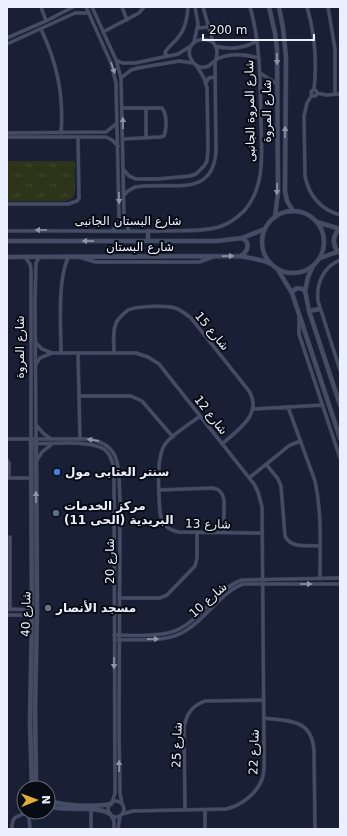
<svg xmlns="http://www.w3.org/2000/svg" width="347" height="836" font-family="'DejaVu Sans',Cairo,sans-serif">
<style>
.grass{fill:url(#grass-tufts)}
.lines{fill:none;stroke-linecap:round;stroke-linejoin:round}
.minor-casing{stroke:#373c4e;stroke-width:4}
.tertiary-casing{stroke:#373c4e;stroke-width:5}
.minor{stroke:#444d65;stroke-width:3}
.tertiary{stroke:#444d65;stroke-width:4}
.oneway{fill:#8f96aa}
.shop-dot{fill:#3f7fe0;stroke:#070b14;stroke-width:1.5}
.service-dot{fill:#5c6f8a;stroke:#070b14;stroke-width:1.5}
.worship-dot{fill:#6b7280;stroke:#070b14;stroke-width:1.5}
.labels{text-anchor:middle;stroke-width:4;stroke-linejoin:round;paint-order:stroke}
.street-label{font-size:12px;fill:#eaf0ff;stroke:#070b14}
.poi-label{font-size:12px;font-weight:bold;fill:#eaf0ff;stroke:#070b14;text-anchor:start}
</style>
<defs>
<pattern id="grass-tufts" width="24" height="20" patternUnits="userSpaceOnUse"><rect width="24" height="20" fill="#2e3419"/><path d="M3 7l-1-3M5 7V3M7 7l1-3M15 17l-1-3M17 17v-4M19 17l1-3" fill="none" stroke="#424830"/></pattern>
</defs>
<rect width="100%" height="100%" fill="#192035"/>
<!-- grass -->
<path class="grass" d="M7 161H75V194L71 199 65 201H7Z"/>
<g class="lines">
<!-- minor casing -->
<g class="minor-casing">
<path id="minor" d="M41 7 46 21
M86 7 111 63 116 83 119 218 117 225 112 231
M92 7 116 60 121 78 124 216 129 231
M122 7 127 20
M203 7 213 42
M307 7C315 34 317 62 314 90
M328 7 335 49V94
M197 28 209 27
M41 29C57 63 64 95 61 133
M103 32 139 13 144 7
M7 38 46 21 73 7
M194 42 198 24 195 7
M7 44 75 13H89
M215 46C230 50 243 49 257 41
M167 56 165 53C167 48 172 44 176 40 185 30 187 20 188 7
M216 59C224 30 180 36 191 59 193 63 196 66 200 67 210 69 212 61 219 58 232 53 245 54 259 58
M116 60 122 63H135L178 54 191 46
M260 73 277 84
M121 78 131 70 138 68 179 61 193 63
M206 82 209 78 215 77
M311 93a3 3 0 1 1 6 0a3 3 0 1 1-6 0Z
M317 93 326 95 340 94
M312 95 307 103 304 116 305 176C309 196 320 209 340 215
M123 108H162C167 114 167 129 164 136L160 137 123 139
M146 108V138
M7 133 106 132 117 123
M7 137H106L112 140 118 146
M124 170 129 176 136 179H158L190 176 196 174 204 166 207 161 208 149 207 88 204 78 196 65
M124 195 128 191 135 187C169 181 213 200 216 151L215 62
M7 204H68L77 201 79 198 78 138
M7 231C59 230 112 232 164 231 182 230 202 232 219 227 228 224 237 218 244 211 265 188 262 153 261 124 260 85 261 45 250 7
M25 257 30 264 31 269V439
M79 257 96 262H199L213 257
M340 260C323 267 316 284 318 301L340 370
M299 316V334L340 458
M36 343 42 349 52 353H136L148 357 159 364 254 484 258 492 262 507 264 744C264 768 268 781 248 798 241 804 235 807 226 809L133 811 122 814
M114 352C114 342 112 330 117 321 120 317 124 313 128 310 137 306 166 305 175 308 181 310 186 314 191 318L249 391C263 414 238 430 222 444
M61 353C61 328 57 278 69 256
M78 353 80 439
M36 364 40 358 52 353
M79 396H131L142 401 173 437
M288 407 315 481C322 513 320 546 320 579
M253 409 323 405
M200 416C190 424 174 433 166 443 155 456 159 496 160 513 162 525 168 530 179 532L262 533
M37 426 43 433 51 439
M7 439H87C123 443 118 470 120 499L119 730 120 793 122 804
M36 439 35 302 36 263 40 256
M31 444C48 444 94 439 106 451 111 455 112 461 114 468L115 793 112 803
M7 460 9 463V478H31
M37 460 42 452 52 444
M266 464 278 479 281 486 285 536C291 549 308 545 320 546
M249 478 290 445 301 441
M159 490 212 488C220 489 223 493 224 501V533
M119 598H160L167 595 195 566 197 558V532
M7 609 37 610
M10 610V537
M7 615H33
M114 635C134 635 164 638 181 628 204 616 217 589 242 580L340 578
M118 640C137 639 159 642 177 635 203 625 217 594 243 584H340
M264 718C290 721 312 719 314 751L315 829
M108 809a8 8 0 1 1 16 0a8 8 0 1 1-16 0Z
M185 810 184 727C187 713 192 706 205 701L264 700
M26 813 29 818 30 829
M111 815 114 821V829
M12 829C12 814 17 818 27 812
M91 829V810
M118 829 120 816
M205 829V810"/>
</g>
<!-- tertiary casing -->
<g class="tertiary-casing">
<path id="tertiary" d="M269 7 275 33 277 49 278 192 275 217
M279 7 283 28 286 57 285 191 287 201 293 211
M262 242a31 31 0 1 1 62 0a31 31 0 1 1-62 0Z
M317 222 340 229
M7 241H217L242 238 265 229
M148 241V231
M338 252C332 244 333 236 339 229
M241 256C248 251 251 243 242 238
M7 257 241 256 264 261 271 264
M320 258 340 251
M313 266 308 277 305 291 309 311 340 405
M278 270 292 293 340 438
M292 293C295 287 300 287 305 291
M309 311 320 309
M31 439 32 615 30 722 32 788
M36 439 37 610 35 706 36 782 38 788
M48 800C60 806 97 807 111 804
M48 806C65 812 96 805 110 814"/>
</g>
<!-- minor -->
<use href="#minor" class="minor"/>
<!-- tertiary -->
<use href="#tertiary" class="tertiary"/>
</g>
<!-- one-way arrows -->
<defs><path id="oneway-solid" d="M-6-.8H1V-3.2L6.5 0L1 3.2V.8H-6Z"/></defs>
<g class="oneway">
<use href="#oneway-solid" transform="translate(277 59) rotate(89)"/>
<use href="#oneway-solid" transform="translate(113 68) rotate(71)"/>
<use href="#oneway-solid" transform="translate(123 123) rotate(-91)"/>
<use href="#oneway-solid" transform="translate(285 132) rotate(-89)"/>
<use href="#oneway-solid" transform="translate(277 189) rotate(91)"/>
<use href="#oneway-solid" transform="translate(119 198) rotate(89)"/>
<use href="#oneway-solid" transform="translate(41 230) rotate(180)"/>
<use href="#oneway-solid" transform="translate(88 241) rotate(-179)"/>
<use href="#oneway-solid" transform="translate(228 256) rotate(-1)"/>
<use href="#oneway-solid" transform="translate(93 440) rotate(-172)"/>
<use href="#oneway-solid" transform="translate(36 497) rotate(-90)"/>
<use href="#oneway-solid" transform="translate(306 584)"/>
<use href="#oneway-solid" transform="translate(153 639) rotate(-1)"/>
<use href="#oneway-solid" transform="translate(114 663) rotate(90)"/>
<use href="#oneway-solid" transform="translate(119 766) rotate(-90)"/>
</g>
<!-- markers -->
<circle class="shop-dot" cx="57" cy="472" r="4"/>
<circle class="service-dot" cx="56" cy="513" r="4"/>
<circle class="worship-dot" cx="48" cy="608" r="4"/>
<g class="labels">
<!-- street labels -->
<g class="street-label">
<text transform="translate(250 111) rotate(-91)" y="4">شارع المروة الجانبى</text>
<text transform="translate(267 111) rotate(-90)" y="4">شارع المروة</text>
<text x="128" y="225">شارع البستان الجانبى</text>
<text x="140" y="251">شارع البستان</text>
<text transform="translate(212 331) rotate(50)" y="4">شارع 15</text>
<text transform="translate(20 347) rotate(-90)" y="4">شارع المروة</text>
<text transform="translate(211 415) rotate(52)" y="4">شارع 12</text>
<text transform="translate(208 524) rotate(1)" y="4">شارع 13</text>
<text transform="translate(110 561) rotate(-90)" y="4">شارع 20</text>
<text transform="translate(208 600) rotate(-42)" y="4">شارع 10</text>
<text transform="translate(26 614) rotate(-89)" y="4">شارع 40</text>
<text transform="translate(177 745) rotate(-88)" y="4">شارع 25</text>
<text transform="translate(254 752) rotate(-88)" y="4">شارع 22</text>
</g>
<!-- poi labels -->
<g class="poi-label">
<text x="65" y="476">سنتر العتابى مول</text>
<text x="64" y="510">مركز الخدمات<tspan x="64" dy="14">البريدية (الحى 11)</tspan></text>
<text x="56" y="612">مسجد الأنصار</text>
</g>
</g>
<!-- border -->
<rect width="347" height="836" fill="none" stroke="#eaf0ff" stroke-width="16"/>
<!-- north arrow -->
<g transform="translate(36 800) rotate(89)"><circle r="19" fill="#070b14" stroke="#626772"/>
<path d="M0-3L7 15L0 10L-7 15Z" fill="#e1af34"/>
<text y="-6" font-size="11" font-weight="bold" text-anchor="middle" fill="#eaf0ff">N</text>
</g>
<!-- scale -->
<path d="M203 34v6h111v-6" fill="none" stroke="#eaf0ff" stroke-width="2"/>
<text x="209" y="34" font-size="12" fill="#eaf0ff" stroke="#070b14" stroke-width="3" paint-order="stroke">200 m</text>
</svg>
